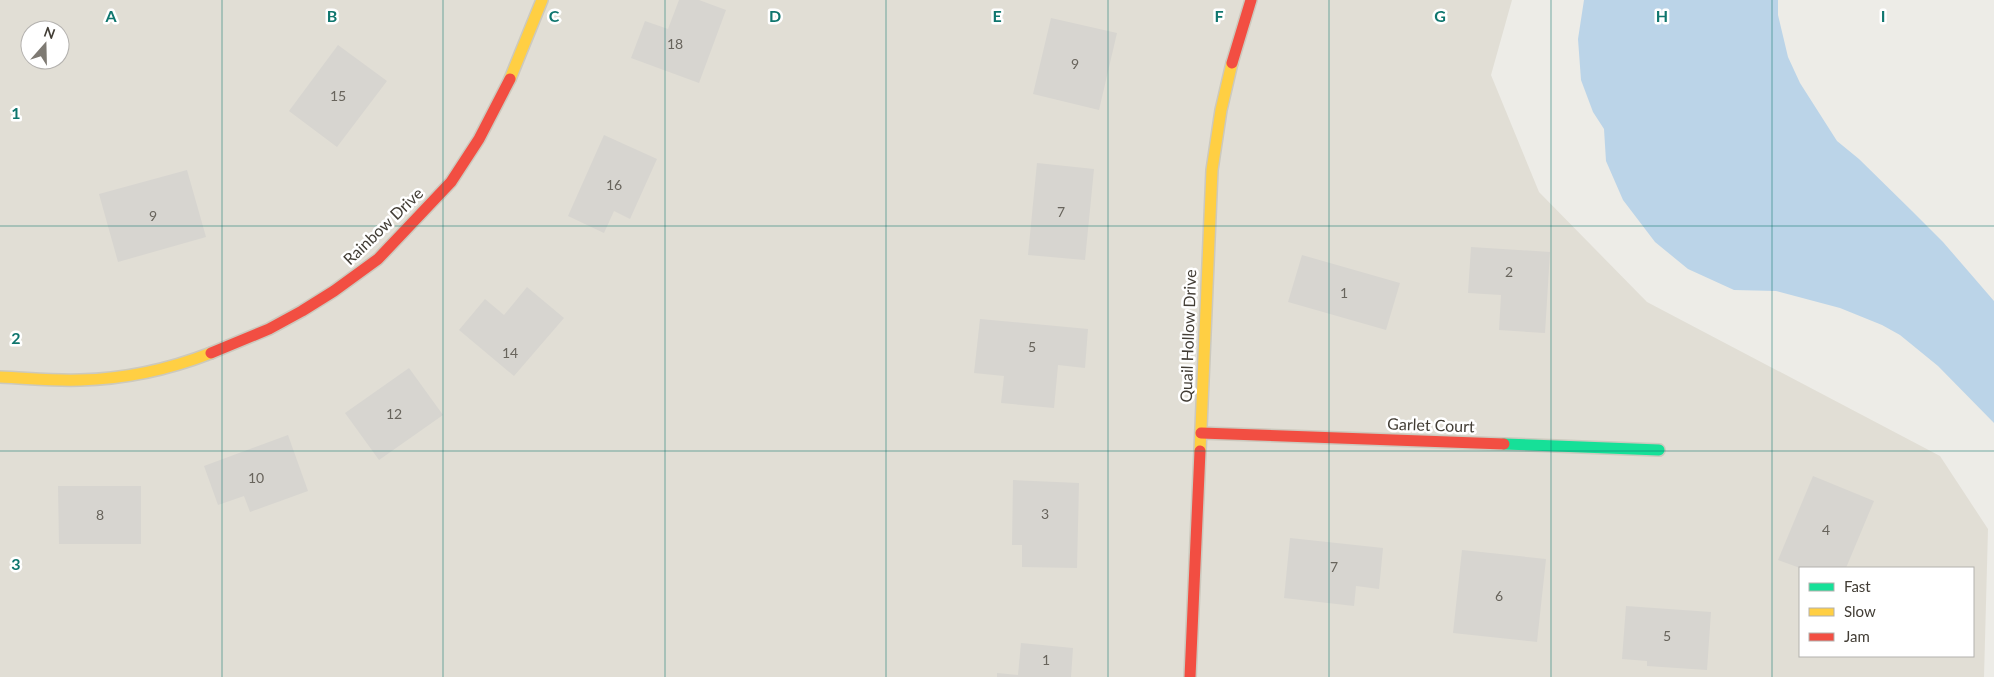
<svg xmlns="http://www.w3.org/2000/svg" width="1994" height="677" font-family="Lato,sans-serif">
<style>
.residential{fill:#e1ded5;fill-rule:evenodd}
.water{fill:#bbd4e8}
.building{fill:#d7d5d0}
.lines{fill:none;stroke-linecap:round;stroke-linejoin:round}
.fast-casing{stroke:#ccc9be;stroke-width:14}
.slow-casing{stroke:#ccc9be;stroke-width:14}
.jam-casing{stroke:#ccc9be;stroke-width:14}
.fast{stroke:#16e098;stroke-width:11}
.slow{stroke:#ffcf43;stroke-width:11}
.jam{stroke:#f24e42;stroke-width:11}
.grid{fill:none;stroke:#0f766e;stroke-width:1;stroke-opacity:0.55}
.labels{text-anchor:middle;stroke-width:5;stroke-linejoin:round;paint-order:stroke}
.number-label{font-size:14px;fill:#68645c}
.street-label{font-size:16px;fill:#423d35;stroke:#fff}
.grid-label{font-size:16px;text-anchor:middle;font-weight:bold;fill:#0f766e;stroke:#fff;stroke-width:5;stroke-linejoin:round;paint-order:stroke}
</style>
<rect width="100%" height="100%" fill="#edece7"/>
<!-- residential -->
<path class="residential" d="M0 0H1512L1491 75 1539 192 1647 302 1940 456 1988 529 1984 677H0ZM30 30H60V60H30ZM1800 568H1973V656H1800Z"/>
<!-- water -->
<path class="water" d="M1584 0H1778V15L1788 57 1800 83 1837 141 1859 159 1912 211 1943 242 1994 301V423L1938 366 1900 335 1882 325 1840 308 1776 291 1734 290 1688 269 1655 242 1623 200 1606 161 1604 129 1593 112 1581 80 1578 39Z"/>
<!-- building -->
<path class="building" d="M679 0H699L726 10 699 83 631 58 645 21 668 29Z
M1051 18 1117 33 1099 110 1033 94Z
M338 45 387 81 337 147 289 111Z
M604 135 657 159 630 219 614 211 604 233 568 216Z
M1037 163 1094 169 1085 260 1028 255Z
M187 170 206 237 118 262 99 194Z
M1471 247 1550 252 1545 333 1499 330 1501 295 1468 293Z
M1302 255 1400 283 1386 330 1288 302Z
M527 287 564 318 514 376 459 330 485 299 504 315Z
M980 319 1088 329 1085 368 1058 365 1054 408 1001 403 1004 376 974 373Z
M409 368 443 415 379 460 345 413Z
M288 435 308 491 250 512 244 496 218 505 204 466Z
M1813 476 1874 501 1846 568H1800L1778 560Z
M1013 480 1079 483 1077 568 1022 567V545H1012Z
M58 486H141V544H59Z
M1290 538 1383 548 1379 589 1356 586 1354 606 1284 598Z
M1462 550 1546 559 1537 642 1453 633Z
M1626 606 1711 612 1707 670 1647 666V661L1622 659Z
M1021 643 1073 648 1071 677H997V673L1018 675Z"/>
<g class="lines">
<!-- fast casing -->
<g class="fast-casing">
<path id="fast" d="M1504 444 1659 450"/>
</g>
<!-- slow casing -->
<g class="slow-casing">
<path id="slow" d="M510 79 542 0
M0 377C27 378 53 381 80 380 124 379 170 369 211 353
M1200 451 1212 170 1221 110 1232 63"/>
</g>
<!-- jam casing -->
<g class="jam-casing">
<path id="jam" d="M1232 63 1251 0
M211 353 269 329 302 311 334 291 378 259 451 182 479 139 510 79
M1201 433 1504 444
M1190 677 1200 451"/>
</g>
<!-- fast -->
<use href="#fast" class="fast"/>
<!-- slow -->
<use href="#slow" class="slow"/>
<!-- jam -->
<use href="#jam" class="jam"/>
</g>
<!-- grid -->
<path class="grid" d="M222 0V677M443 0V677M665 0V677M886 0V677M1108 0V677M1329 0V677M1551 0V677M1772 0V677M0 226H1994M0 451H1994"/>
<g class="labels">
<!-- number labels -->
<g class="number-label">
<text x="675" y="49">18</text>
<text x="1075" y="69">9</text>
<text x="338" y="101">15</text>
<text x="614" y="190">16</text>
<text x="1061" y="217">7</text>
<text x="153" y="221">9</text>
<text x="1509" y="277">2</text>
<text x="1344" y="298">1</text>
<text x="1032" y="352">5</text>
<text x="510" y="358">14</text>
<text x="394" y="419">12</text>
<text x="256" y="483">10</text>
<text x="1045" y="519">3</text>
<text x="100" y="520">8</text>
<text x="1826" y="535">4</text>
<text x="1334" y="572">7</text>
<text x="1499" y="601">6</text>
<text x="1667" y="641">5</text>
<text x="1046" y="665">1</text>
</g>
<!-- street labels -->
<g class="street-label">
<text transform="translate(383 226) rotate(-44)" y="6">Rainbow Drive</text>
<text transform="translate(1188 336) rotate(-88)" y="6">Quail Hollow Drive</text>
<text transform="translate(1431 425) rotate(2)" y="6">Garlet Court</text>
</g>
</g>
<g class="grid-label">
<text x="111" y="22">A</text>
<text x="332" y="22">B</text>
<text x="554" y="22">C</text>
<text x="775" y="22">D</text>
<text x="997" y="22">E</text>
<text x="1219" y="22">F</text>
<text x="1440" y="22">G</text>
<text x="1662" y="22">H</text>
<text x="1883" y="22">I</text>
<text x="16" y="119">1</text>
<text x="16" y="344">2</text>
<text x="16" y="570">3</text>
</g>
<!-- legend -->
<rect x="1799" y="567" width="175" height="90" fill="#ffffff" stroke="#b3b1ae"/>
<rect x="1809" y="583" width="25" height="8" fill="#16e098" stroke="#b3b1ae"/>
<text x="1844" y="592" font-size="15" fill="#423d35">Fast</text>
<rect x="1809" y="608" width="25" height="8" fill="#ffcf43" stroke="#b3b1ae"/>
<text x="1844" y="617" font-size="15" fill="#423d35">Slow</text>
<rect x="1809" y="633" width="25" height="8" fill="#f24e42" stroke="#b3b1ae"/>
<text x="1844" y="642" font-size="15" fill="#423d35">Jam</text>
<!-- north arrow -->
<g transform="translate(45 45) rotate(20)"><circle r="24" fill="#ffffff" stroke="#b3b1ae"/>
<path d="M0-4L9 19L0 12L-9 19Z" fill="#7e7a73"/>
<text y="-8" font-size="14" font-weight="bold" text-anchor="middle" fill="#423d35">N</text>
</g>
</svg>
